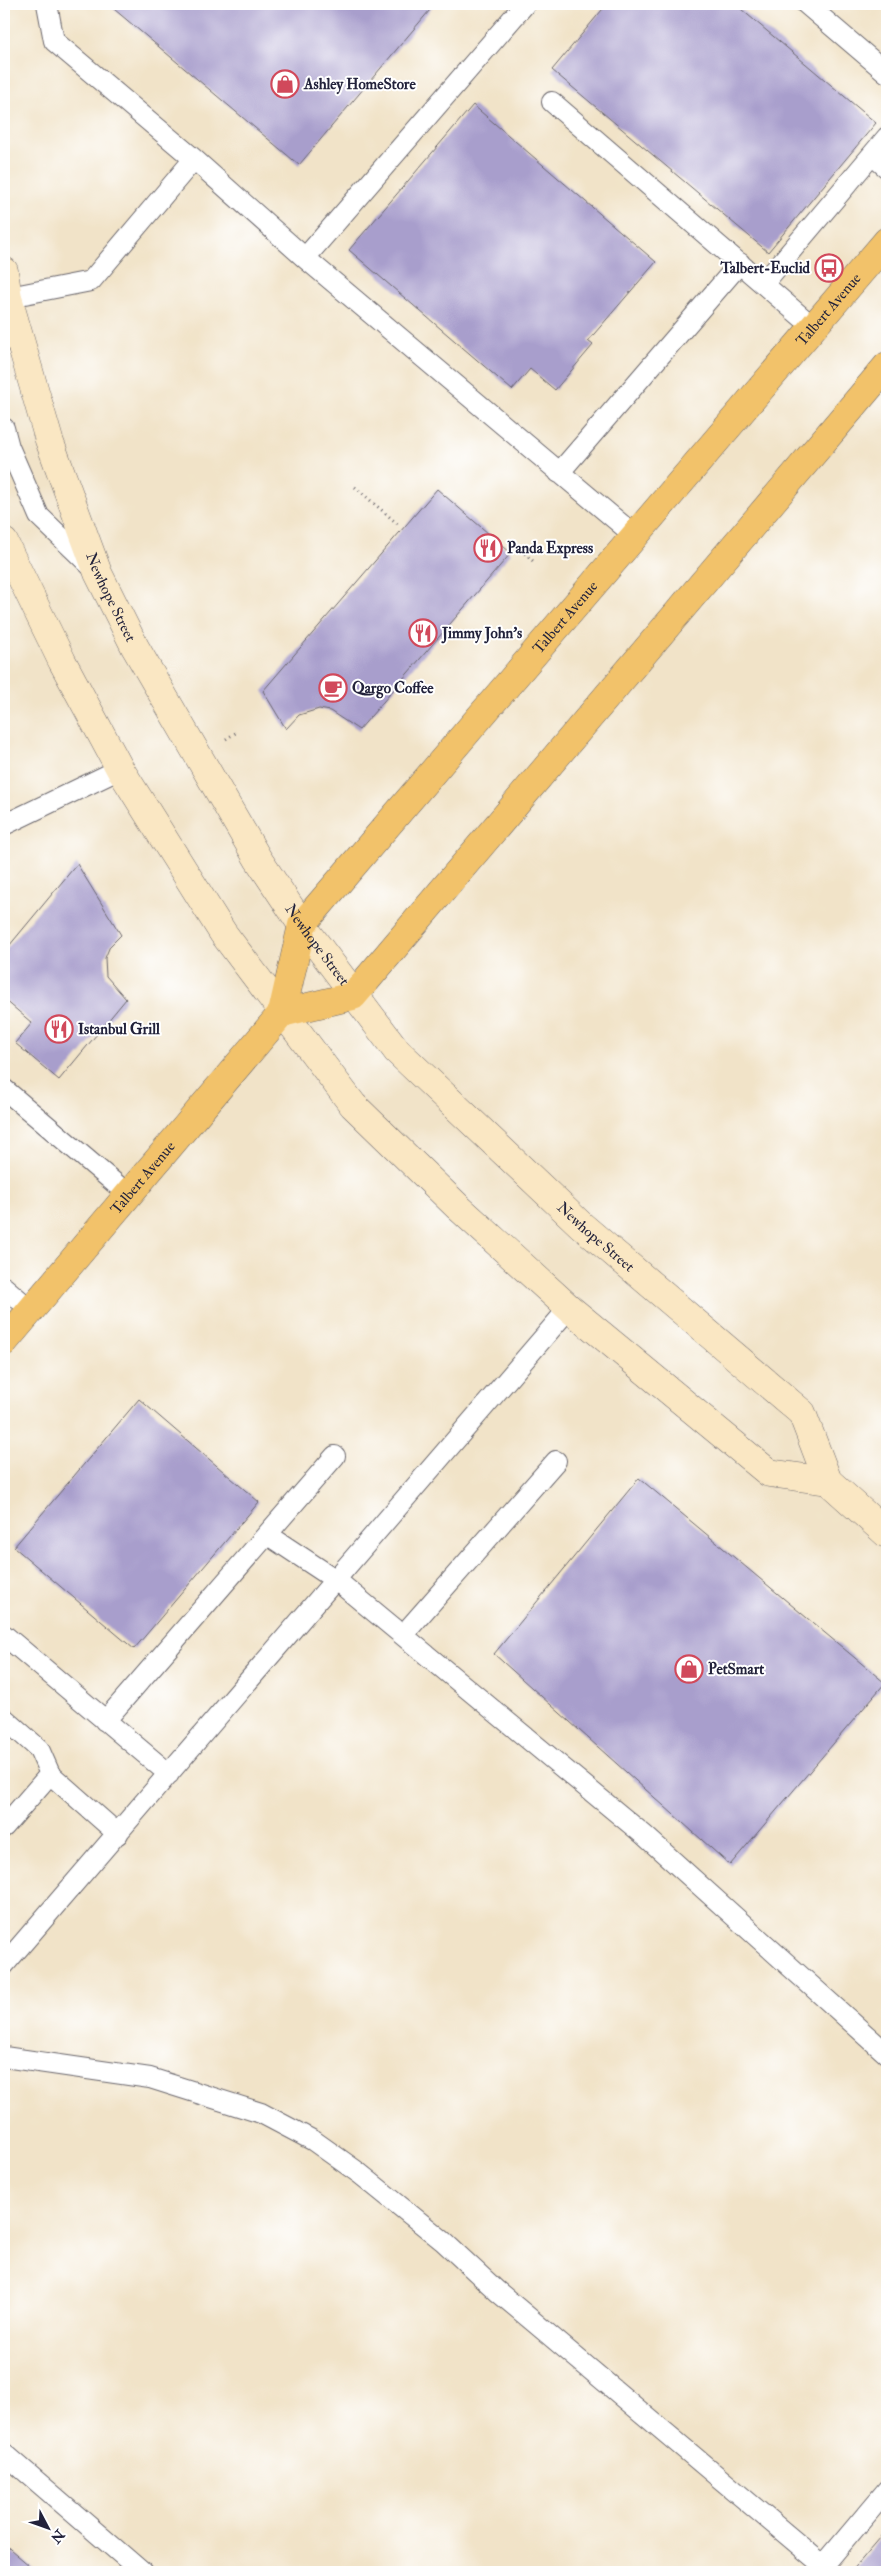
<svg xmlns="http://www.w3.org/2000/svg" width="891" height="2576" font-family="'IM FELL Double Pica',serif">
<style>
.building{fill:#a89ecc}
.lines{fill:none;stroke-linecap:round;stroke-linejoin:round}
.lane-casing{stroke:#6a666c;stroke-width:22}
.secondary-casing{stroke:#6a666c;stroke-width:29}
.primary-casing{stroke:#6a666c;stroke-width:29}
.path{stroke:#6a666c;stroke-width:3;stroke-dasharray:1 4;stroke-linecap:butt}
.lane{stroke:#fff;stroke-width:20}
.secondary{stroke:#fae7c3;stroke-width:28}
.primary{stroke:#f2c26a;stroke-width:28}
.labels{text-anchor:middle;stroke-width:4;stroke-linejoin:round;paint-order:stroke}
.poi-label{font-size:15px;font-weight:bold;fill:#22223b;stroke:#fff;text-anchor:start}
.street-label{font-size:15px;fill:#22223b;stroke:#fff}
</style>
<rect width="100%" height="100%" fill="#fff"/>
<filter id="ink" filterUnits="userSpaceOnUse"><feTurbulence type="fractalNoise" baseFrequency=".02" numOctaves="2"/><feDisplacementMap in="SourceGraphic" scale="10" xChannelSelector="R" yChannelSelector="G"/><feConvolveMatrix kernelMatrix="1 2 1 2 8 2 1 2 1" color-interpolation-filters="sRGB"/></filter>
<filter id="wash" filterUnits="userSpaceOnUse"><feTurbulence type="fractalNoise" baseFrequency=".0096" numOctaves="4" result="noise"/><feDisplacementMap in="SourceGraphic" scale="20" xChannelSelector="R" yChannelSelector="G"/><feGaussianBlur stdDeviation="1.12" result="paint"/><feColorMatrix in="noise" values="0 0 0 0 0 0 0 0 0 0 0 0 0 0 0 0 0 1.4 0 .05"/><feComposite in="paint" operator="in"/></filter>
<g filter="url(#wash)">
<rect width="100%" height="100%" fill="#f1e3c8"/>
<g id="blocks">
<!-- building -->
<path class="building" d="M108 4H435L299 165Z
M607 4H735L876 123 768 252 552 70Z
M473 105 656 262 588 341 593 345 555 390 530 369 512 390 349 250Z
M437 489 511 553 359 730 330 711 319 709 299 715 286 729 263 691Z
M77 864 121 935 110 946 105 958 106 976 126 999 59 1080 15 1043 32 1023 4 999V952Z
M139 1399 259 1502 134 1649 14 1547Z
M639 1478 885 1683 730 1865 494 1654Z
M887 2530V2572H851Z
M4 2544 23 2560 37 2572H4Z"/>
</g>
</g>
<g filter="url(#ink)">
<use href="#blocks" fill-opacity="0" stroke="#6a666c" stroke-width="1"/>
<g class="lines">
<!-- lane casing -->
<g class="lane-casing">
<path id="lane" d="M525 4 305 258 634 535
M806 4 887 73
M552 102 812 326
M872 155 887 168
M194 159 305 258
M764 283 887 137
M4 298 91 281 194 159 54 41 47 4
M4 428 9 447 39 516 95 570
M559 473 740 263
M4 825 120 769
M4 1089 130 1196
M4 1287 31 1310
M268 1535 336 1580 644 1835 887 2054
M4 1635 169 1774
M403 1635 556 1461
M4 1718 39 1749 50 1774
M105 1721 335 1456
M4 1827 50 1774 118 1834
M4 1965 569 1308
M4 2057 150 2078 261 2113 314 2141 359 2173 443 2241 497 2291 824 2566
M4 2453 142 2572
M818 2572 887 2490"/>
</g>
<!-- secondary casing -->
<g class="secondary-casing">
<g id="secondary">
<path id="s1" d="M4 271 8 298 49 440 98 573 135 647 258 859 302 925 397 1051 581 1225 802 1413 828 1481 887 1534"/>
<path d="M4 542 62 661 120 769 223 933 353 1105 458 1207 569 1308 769 1473 828 1481"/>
</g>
</g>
<!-- primary casing -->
<g class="primary-casing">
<g id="primary">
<path d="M282 1013 353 996 887 366"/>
<path id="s2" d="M4 1342 282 1013 302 925 887 241"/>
</g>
</g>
<!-- path -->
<path class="path" d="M355 487 400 526
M521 550 533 561
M226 739 237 732"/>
<!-- lane -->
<use href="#lane" class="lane"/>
<!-- secondary -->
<use href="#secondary" class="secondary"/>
<!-- primary -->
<use href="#primary" class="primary"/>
</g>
</g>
<!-- icons -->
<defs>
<g id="shop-ring" transform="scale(1.4375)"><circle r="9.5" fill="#fff" stroke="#d1495b" stroke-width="1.5"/><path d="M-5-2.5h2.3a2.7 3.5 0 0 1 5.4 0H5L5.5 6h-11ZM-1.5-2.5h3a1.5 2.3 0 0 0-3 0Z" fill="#d1495b"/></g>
<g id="bus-ring" transform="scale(1.4375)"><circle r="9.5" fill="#fff" stroke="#d1495b" stroke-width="1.5"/><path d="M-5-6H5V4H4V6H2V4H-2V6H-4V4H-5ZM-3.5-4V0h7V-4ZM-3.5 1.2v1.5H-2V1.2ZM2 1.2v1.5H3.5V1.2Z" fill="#d1495b"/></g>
<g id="restaurant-ring" transform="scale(1.4375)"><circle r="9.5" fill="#fff" stroke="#d1495b" stroke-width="1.5"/><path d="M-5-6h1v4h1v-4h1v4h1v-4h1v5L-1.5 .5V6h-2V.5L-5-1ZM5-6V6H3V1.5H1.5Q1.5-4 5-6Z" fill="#d1495b"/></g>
<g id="cafe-ring" transform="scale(1.4375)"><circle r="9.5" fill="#fff" stroke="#d1495b" stroke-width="1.5"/><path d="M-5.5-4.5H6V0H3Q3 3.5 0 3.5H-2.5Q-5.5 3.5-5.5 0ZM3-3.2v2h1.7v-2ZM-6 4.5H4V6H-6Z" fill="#d1495b"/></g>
</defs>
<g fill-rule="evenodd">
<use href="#shop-ring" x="285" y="84"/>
<use href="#bus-ring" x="829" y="268"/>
<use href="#restaurant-ring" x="488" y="548"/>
<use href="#restaurant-ring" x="423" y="633"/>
<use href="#cafe-ring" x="333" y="688"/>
<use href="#restaurant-ring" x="59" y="1029"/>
<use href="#shop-ring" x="689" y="1669"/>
</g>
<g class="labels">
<!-- poi labels -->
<g class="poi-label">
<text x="304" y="89">Ashley HomeStore</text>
<text x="810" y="273" text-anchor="end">Talbert-Euclid</text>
<text x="507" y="553">Panda Express</text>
<text x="442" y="638">Jimmy John's</text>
<text x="352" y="693">Qargo Coffee</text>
<text x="78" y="1034">Istanbul Grill</text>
<text x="708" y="1674">PetSmart</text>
</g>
<!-- street labels -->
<g class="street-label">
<text dy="5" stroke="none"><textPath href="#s2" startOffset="1331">Talbert Avenue</textPath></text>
<text dy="5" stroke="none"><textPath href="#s1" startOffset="344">Newhope Street</textPath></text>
<text dy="5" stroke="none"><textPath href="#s2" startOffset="926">Talbert Avenue</textPath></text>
<text dy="5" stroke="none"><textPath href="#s1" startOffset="749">Newhope Street</textPath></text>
<text dy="5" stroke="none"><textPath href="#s2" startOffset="215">Talbert Avenue</textPath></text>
<text dy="5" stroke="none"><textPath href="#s1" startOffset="1154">Newhope Street</textPath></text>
</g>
</g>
<!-- margin -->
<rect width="891" height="2576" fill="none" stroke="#fff" stroke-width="20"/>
<!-- north arrow -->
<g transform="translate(48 2528) rotate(131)" stroke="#ffffff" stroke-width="4" paint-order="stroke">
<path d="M0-4L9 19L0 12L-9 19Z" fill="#22223b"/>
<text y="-8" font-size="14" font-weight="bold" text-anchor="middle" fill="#22223b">N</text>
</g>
</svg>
